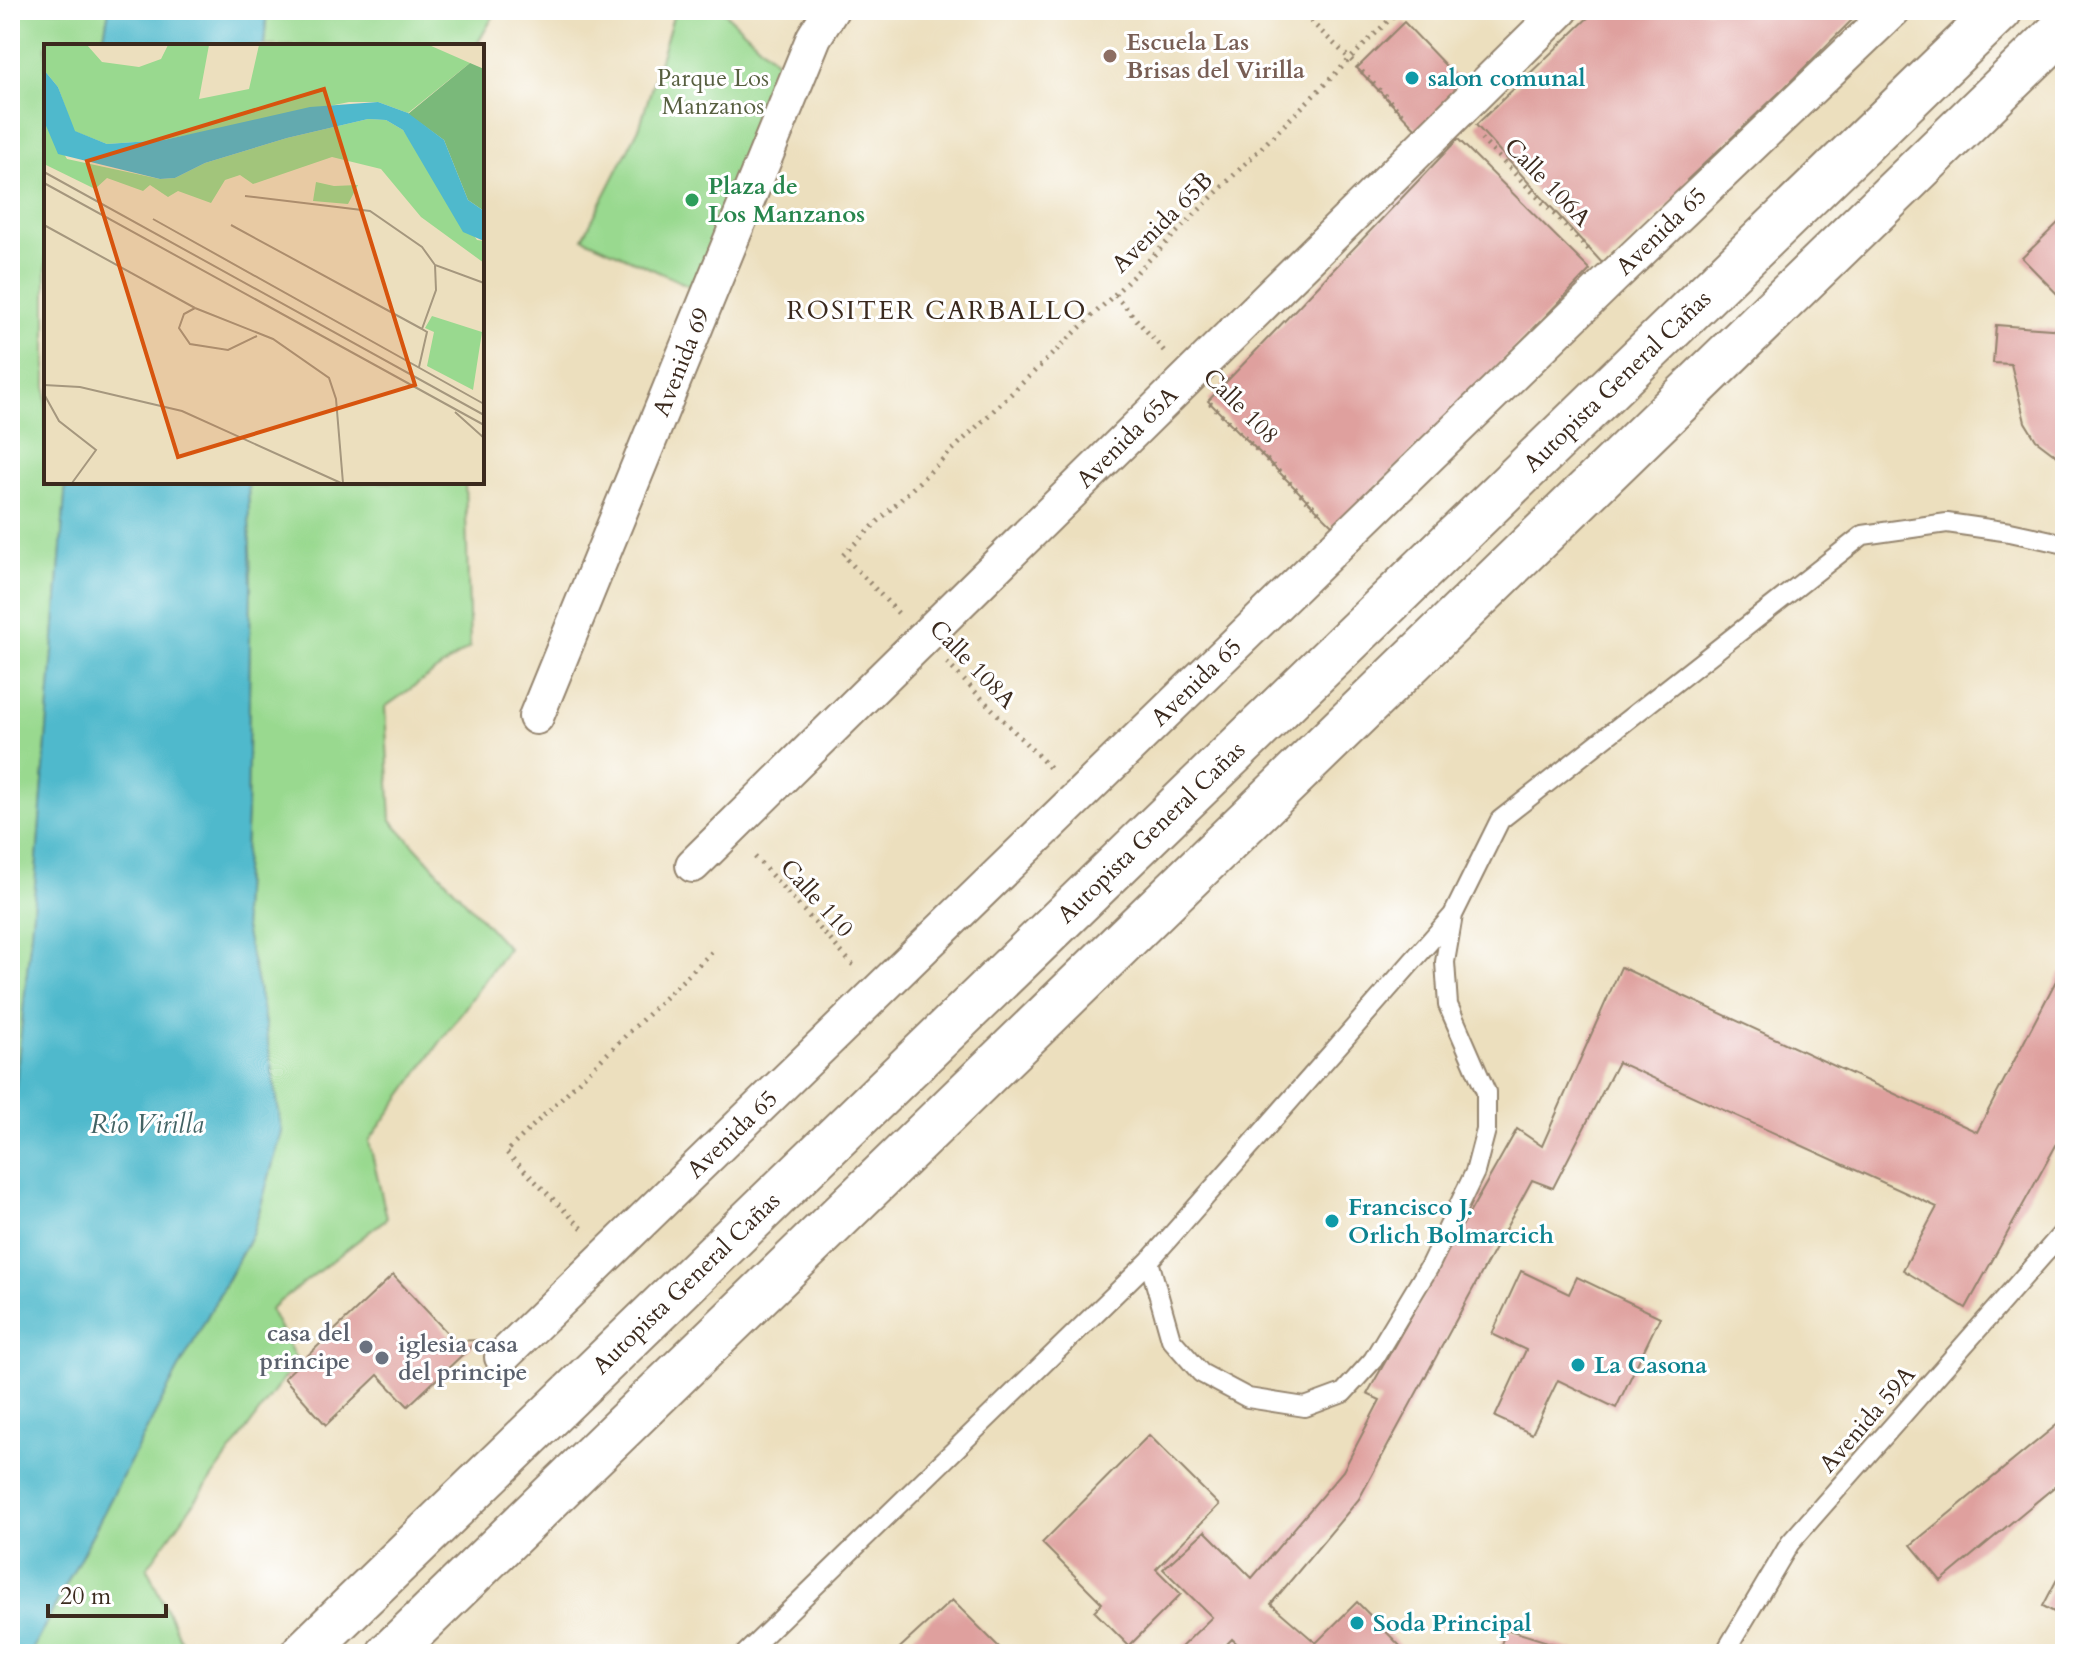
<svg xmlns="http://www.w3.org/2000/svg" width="2075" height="1664" font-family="Cardo,serif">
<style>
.green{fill:#99d98f;stroke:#6a8256;stroke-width:2}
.water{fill:#4fb9cc;stroke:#457275;stroke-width:2}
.building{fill:#dfa09e}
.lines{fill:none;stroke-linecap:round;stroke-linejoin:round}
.service-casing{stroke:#94846e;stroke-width:22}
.minor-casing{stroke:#94846e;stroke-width:38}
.trunk-casing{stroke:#94846e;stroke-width:48}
.path{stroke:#94846e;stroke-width:5;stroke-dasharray:2 6;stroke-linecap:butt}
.service{stroke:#fff;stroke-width:18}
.minor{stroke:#fff;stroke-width:34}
.trunk{stroke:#fff;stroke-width:44}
.education-dot{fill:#8d6e63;stroke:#fff;stroke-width:3}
.culture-dot{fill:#0f9aa8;stroke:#fff;stroke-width:3}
.leisure-dot{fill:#2e9e5b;stroke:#fff;stroke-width:3}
.worship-dot{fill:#6b7280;stroke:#fff;stroke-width:3}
.labels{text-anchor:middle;stroke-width:6;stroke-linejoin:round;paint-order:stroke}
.education-label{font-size:24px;font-weight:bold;fill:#785e54;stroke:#fff;text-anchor:start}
.park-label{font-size:24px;fill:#575f40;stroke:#fff}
.culture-label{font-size:24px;font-weight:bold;fill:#0d838f;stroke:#fff;text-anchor:start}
.street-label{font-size:24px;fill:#3b2a1e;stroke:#fff}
.leisure-label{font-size:24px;font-weight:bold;fill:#27864d;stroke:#fff;text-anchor:start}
.worship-label{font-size:24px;font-weight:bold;fill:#5b616d;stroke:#fff;text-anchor:end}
.neighbourhood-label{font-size:26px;letter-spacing:2px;fill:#3b2a1e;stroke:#fff}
.water-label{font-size:26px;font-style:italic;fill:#436364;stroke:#fff}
.inset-road{fill:none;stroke:#a5977e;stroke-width:2}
.view{fill:#d7540e;fill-opacity:0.15;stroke:#d7540e;stroke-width:4}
.inset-edge{fill:none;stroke:#3b2a1e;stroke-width:4}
</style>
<rect width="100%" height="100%" fill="#fff"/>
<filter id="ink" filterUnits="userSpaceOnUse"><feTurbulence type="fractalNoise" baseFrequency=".0125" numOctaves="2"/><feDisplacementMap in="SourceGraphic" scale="16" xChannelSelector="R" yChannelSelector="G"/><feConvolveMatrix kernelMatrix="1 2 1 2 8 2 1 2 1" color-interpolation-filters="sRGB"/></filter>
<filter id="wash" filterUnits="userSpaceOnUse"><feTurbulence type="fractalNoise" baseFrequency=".006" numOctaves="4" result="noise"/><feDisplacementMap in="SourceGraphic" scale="32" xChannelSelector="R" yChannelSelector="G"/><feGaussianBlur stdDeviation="1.8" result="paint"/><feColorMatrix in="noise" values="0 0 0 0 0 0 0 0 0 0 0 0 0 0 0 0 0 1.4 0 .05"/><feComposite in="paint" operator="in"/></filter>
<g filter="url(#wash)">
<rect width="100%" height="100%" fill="#ecdfbe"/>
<!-- green -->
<path class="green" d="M10 10H109L102 46H46V482H66L33 912 10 1142Z
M267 10H497L476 46H264Z
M675 10H722L789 73 696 289 583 238 640 126Z
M248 482H465L470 647 385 707 391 820 508 948 369 1141 387 1218 270 1309 299 1365 284 1378 147 1568 187 1654H30L170 1385 253 1233 282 1132 263 1012 242 914 247 810 251 584Z"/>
<!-- water -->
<path class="water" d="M109 10H267L264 46H102Z
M66 482H248L251 584 247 810 242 914 263 1012 282 1132 253 1232 170 1385 30 1654H10V1142L33 912Z"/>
<g id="blocks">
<!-- building -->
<path class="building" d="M1596 10H1862L1782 90 1687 180 1691 184 1604 265 1476 125Z
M1404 22 1467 88 1420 133 1357 68Z
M1458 139 1590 270 1460 405 1335 528 1208 401Z
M2065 216V302L2022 258Z
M1996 325 2065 330V462L2036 440 2025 422 2011 364 1993 363Z
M1621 967 1977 1132 2060 973 2065 975V1129L1966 1308 1903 1270 1937 1207 1618 1062 1553 1188 1532 1180 1359 1499 1271 1604 1316 1643 1357 1602 1408 1654H1248L1232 1639 1217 1654H1174L1212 1617 1163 1569 1205 1531 1252 1578 1343 1471 1380 1400 1367 1394 1517 1129 1542 1146Z
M1521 1271 1569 1294 1577 1277 1660 1317 1616 1408 1558 1380 1532 1434 1495 1417 1526 1350 1492 1334Z
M393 1275 455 1341 478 1340 408 1406 378 1375 326 1425 284 1378Z
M2065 1418V1478L1941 1581 1911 1545Z
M1149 1435 1219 1505 1156 1569 1181 1594 1129 1646 1094 1611 1102 1603 1042 1543Z
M2065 1564V1618L2043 1606Z
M952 1600 1006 1654H893Z
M1506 1629 1583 1653V1654H1498Z"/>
</g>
</g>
<g filter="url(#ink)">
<use href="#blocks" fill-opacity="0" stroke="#94846e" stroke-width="2"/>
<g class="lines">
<!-- service casing -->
<g class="service-casing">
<path id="service" d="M1149 1261 1171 1339 1201 1373 1248 1398 1305 1407 1343 1393 1373 1360 1429 1267 1475 1172 1486 1130V1092L1448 1005 1445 962 1453 915
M745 1654 1149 1261 1453 915 1500 820 1863 535 1947 523 2010 532 2065 544
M1724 1654 1790 1543 2065 1230"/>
</g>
<!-- minor casing -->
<g class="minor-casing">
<path id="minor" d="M536 717 814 37 831 10
M693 865 1561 10
M502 1357 1613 277 1893 10"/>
</g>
<!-- trunk casing -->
<g class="trunk-casing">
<path id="trunk" d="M303 1654 2000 10
M389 1654 2065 27"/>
</g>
<!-- path -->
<path class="path" d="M1299 10 1351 60 1402 114
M1481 139 1589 250
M1115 295 1164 351
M1210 403 1319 512
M898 613 843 555 1114 295 1399 10
M947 663 1052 770
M755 857 853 965
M582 1228 506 1152 714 950"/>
<!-- service -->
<use href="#service" class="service"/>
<!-- minor -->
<use href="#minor" class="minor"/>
<!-- trunk -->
<use href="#trunk" class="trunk"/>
</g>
</g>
<!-- markers -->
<circle class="education-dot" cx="1110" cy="56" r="8"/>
<g class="culture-dot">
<circle cx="1412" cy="78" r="8"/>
<circle cx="1332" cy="1221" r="8"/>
<circle cx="1578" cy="1365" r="8"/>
<circle cx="1357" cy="1623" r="8"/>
</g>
<circle class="leisure-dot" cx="692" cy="200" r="8"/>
<g class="worship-dot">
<circle cx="366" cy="1347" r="8"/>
<circle cx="382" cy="1358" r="8"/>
</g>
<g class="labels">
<!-- education labels -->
<g class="education-label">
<text x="1126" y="50">Escuela Las<tspan x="1126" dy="28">Brisas del Virilla</tspan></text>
</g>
<!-- park labels -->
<g class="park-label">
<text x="713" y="86">Parque Los<tspan x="713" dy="28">Manzanos</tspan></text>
</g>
<!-- culture labels -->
<g class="culture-label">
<text x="1428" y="86">salon comunal</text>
<text x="1348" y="1215">Francisco J.<tspan x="1348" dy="28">Orlich Bolmarcich</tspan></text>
<text x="1594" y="1373">La Casona</text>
<text x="1373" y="1631">Soda Principal</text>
</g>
<!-- street labels -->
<g class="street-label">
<text transform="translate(1548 182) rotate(46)" y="8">Calle 106A</text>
<text transform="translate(1162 222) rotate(-45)" y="8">Avenida 65B</text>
<text transform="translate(1661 231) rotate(-44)" y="8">Avenida 65</text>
<text transform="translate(681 362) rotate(-68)" y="8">Avenida 69</text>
<text transform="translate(1617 381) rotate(-44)" y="8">Autopista General Cañas</text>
<text transform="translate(1241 406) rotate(45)" y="8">Calle 108</text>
<text transform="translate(1127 437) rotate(-45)" y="8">Avenida 65A</text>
<text transform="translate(973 664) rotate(46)" y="8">Calle 108A</text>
<text transform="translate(1196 682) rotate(-44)" y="8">Avenida 65</text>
<text transform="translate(1151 832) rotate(-44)" y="8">Autopista General Cañas</text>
<text transform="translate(817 898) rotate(48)" y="8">Calle 110</text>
<text transform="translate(732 1134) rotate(-44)" y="8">Avenida 65</text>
<text transform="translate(686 1283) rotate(-44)" y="8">Autopista General Cañas</text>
<text transform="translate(1867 1419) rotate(-49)" y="8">Avenida 59A</text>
</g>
<!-- leisure labels -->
<g class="leisure-label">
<text x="708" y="194">Plaza de<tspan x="708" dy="28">Los Manzanos</tspan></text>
</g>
<!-- worship labels -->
<g class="worship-label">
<text x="350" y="1341">casa del<tspan x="350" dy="28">principe</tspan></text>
<text x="398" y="1352" text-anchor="start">iglesia casa<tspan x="398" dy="28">del principe</tspan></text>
</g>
<!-- neighbourhood labels -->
<g class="neighbourhood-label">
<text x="937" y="319">ROSITER CARBALLO</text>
</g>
<!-- water labels -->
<g class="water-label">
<text x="147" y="1133">Río Virilla</text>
</g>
</g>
<!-- overview -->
<g transform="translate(44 44)">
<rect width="440" height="440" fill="#ecdfbe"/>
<path d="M0 1H43L58 18 95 23 117 15 124 1H165L155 55 205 45 215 1H385L426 19 364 69 334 58H305L120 96 63 100 30 87 14 43 0 26ZM324 75 342 76 359 86 433 196 440 197V219L377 173 337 125 288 113 209 140 196 131 181 136 167 159 134 147 124 153 106 141 99 147 63 134 51 145 0 120V77L23 115 116 135 131 134 161 119 243 94ZM272 138 290 142 314 141 304 160 269 157ZM388 272 438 288 429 346 383 322 390 288 381 284Z" fill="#99d98f"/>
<path d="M426 19 440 25V167L424 156 400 96 364 70Z" fill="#7ab97a"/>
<path d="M0 26 14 43 31 87 63 100 120 96 266 63 334 58 364 69 400 96 424 156 440 167V197L419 188 359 86 342 76 324 75 243 94 161 119 131 134 116 135 14 110 0 77Z" fill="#4fb9cc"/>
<path class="inset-road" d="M0 128 440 371M0 139 440 381M201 152 326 167 378 203 391 221 440 239M109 175 440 360M0 181 151 264 229 295 285 334 292 355 299 439M187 181 378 285M151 264 140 270 135 284 146 300 184 306 213 292M375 323 383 288 378 285 392 246 391 221M0 341 36 343 138 367 297 439M0 350 15 377 52 406 28 439M411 368 440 394"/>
<path class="view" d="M280 45 371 341 134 413 43 117Z"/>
<rect width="440" height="440" class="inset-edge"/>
</g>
<!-- margin -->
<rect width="2075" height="1664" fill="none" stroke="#fff" stroke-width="40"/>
<!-- scale -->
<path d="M48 1604v12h118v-12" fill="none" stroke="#3b2a1e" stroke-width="4"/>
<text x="60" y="1604" font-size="24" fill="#3b2a1e" stroke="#ffffff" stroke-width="6" paint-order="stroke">20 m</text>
</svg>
